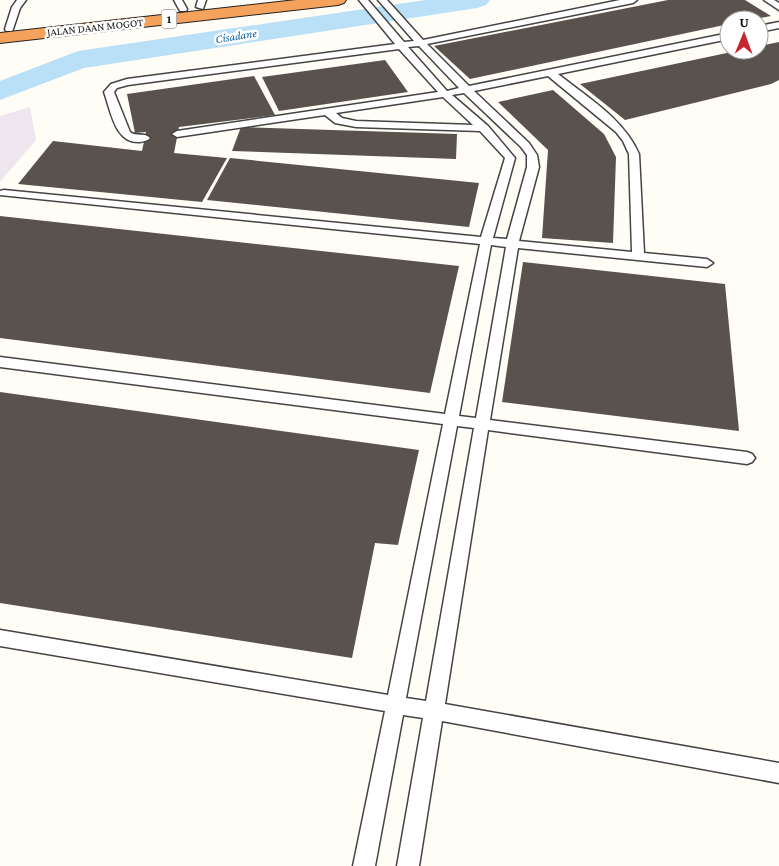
<svg xmlns="http://www.w3.org/2000/svg" width="779" height="866" font-family="'Crimson Pro',serif">
<style>
.industrial{fill:#eee6ef}
.lines{fill:none;stroke-linecap:round;stroke-linejoin:round}
.river{fill:#b9e0f7;fill-rule:evenodd}
.building{fill:#5a524d}
.lane-casing{stroke:#444;stroke-width:3}
.highway-casing{stroke:#222;stroke-width:2}
.lane{fill:#fff;fill-rule:evenodd}
.highway{fill:#f5a25d;fill-rule:evenodd}
.labels{text-anchor:middle;stroke-width:5;stroke-linejoin:round;paint-order:stroke}
.far-street-label{font-size:11px;fill:#111;stroke:#fff}
.shield{fill:#fff;stroke:#585858;stroke-width:1}
.shield-label{font-size:12px;font-weight:bold;fill:#111}
.far-water-label{font-size:12px;font-style:italic;fill:#1768a6;stroke:#fff}
</style>
<rect width="100%" height="100%" fill="#fffdf5"/>
<!-- industrial -->
<path class="industrial" d="M30 107 36 140 0 182V116Z"/>
<g class="lines">
<!-- river -->
<path class="river" d="M425 0H490L486 5 477 8 84 68 0 100V81L78 51Z"/>
</g>
<!-- building -->
<path class="building" d="M668 0H745L771 16 750 20H729V24L470 79 434 46Z
M779 42V80L771 84 625 120 580 84 741 50H759V46Z
M385 60 408 92 279 111 262 77Z
M254 76 275 115 179 127 174 153 227 158 202 202 18 184 53 141 142 151 146 132 135 133 127 94Z
M553 90 604 134 616 157 613 243 542 238 548 150 498 102Z
M241 127 457 134 456 159 232 151Z
M230 158 479 183 469 227 207 200Z
M0 216 459 266 430 393 0 338Z
M523 262 725 284 739 431 502 402Z
M0 392 419 450 398 545 375 543 352 658 0 603Z"/>
<g class="lines">
<!-- lane casing -->
<g class="lane-casing">
<path id="lane" d="M17 0H26L20 8 13 29 12 31H6L5 29 12 7Z
M174 0H182L187 9 186 11H180Z
M198 0H206L203 9 196 7Z
M359 0H368L404 42 414 41 378 0H387L423 40 620 0H637L633 3 427 44 469 86 729 33V39L558 74C587 97 624 119 639 154L644 253 707 259 713 263 707 267 518 248 490 420 747 452 752 454 755 458 752 462 747 464 488 430 445 704 779 763V783L442 721 419 866H397L423 718 403 715 375 866H353L385 711 0 646V630L388 695 443 424 0 367V357L445 414 480 244 0 195V191L4 190 481 237 505 158 480 131 356 127 335 123 325 115 177 137 172 134 177 131 438 92 399 49 128 85 117 88 114 92 130 132C136 137 145 132 150 138 147 141 145 141 140 142 115 144 111 111 104 92L111 84 127 79 395 44ZM419 46 459 88 447 91 408 47ZM548 76 616 132 623 141 629 154 632 252 519 241 539 167 537 155 529 143 474 91ZM464 93 521 147 527 155V167L507 239 493 238 515 158 488 126 452 95ZM443 97 473 125 356 121 342 118 336 113ZM491 245 506 247 476 418 459 416ZM457 426 474 428 426 701 406 698Z
M764 0H774L779 3V10Z
M779 22V28L759 32V26Z"/>
</g>
<!-- highway casing -->
<g class="highway-casing">
<path id="highway" d="M296 0H346L344 3 338 5 0 43V33Z"/>
</g>
<!-- lane -->
<use href="#lane" class="lane"/>
<!-- highway -->
<use href="#highway" class="highway"/>
</g>
<g class="labels">
<!-- far-street labels -->
<g class="far-street-label">
<text transform="translate(95 27) rotate(-6)" y="4">JALAN DAAN MOGOT</text>
</g>
<!-- shield labels -->
<rect class="shield" x="161.5" y="9.5" width="15" height="19" rx="4"/>
<g class="shield-label">
<text x="169" y="23">1</text>
</g>
<!-- far-water labels -->
<g class="far-water-label">
<text transform="translate(236 36) rotate(-9)" y="4">Cisadane</text>
</g>
</g>
<!-- north arrow -->
<g transform="translate(744 35) rotate(1)"><circle r="24" fill="#ffffff" stroke="#a0a0a0"/>
<path d="M0-4L9 19L0 12L-9 19Z" fill="#c4262e"/>
<text y="-8" font-size="14" font-weight="bold" text-anchor="middle" fill="#111111">U</text>
</g>
</svg>
